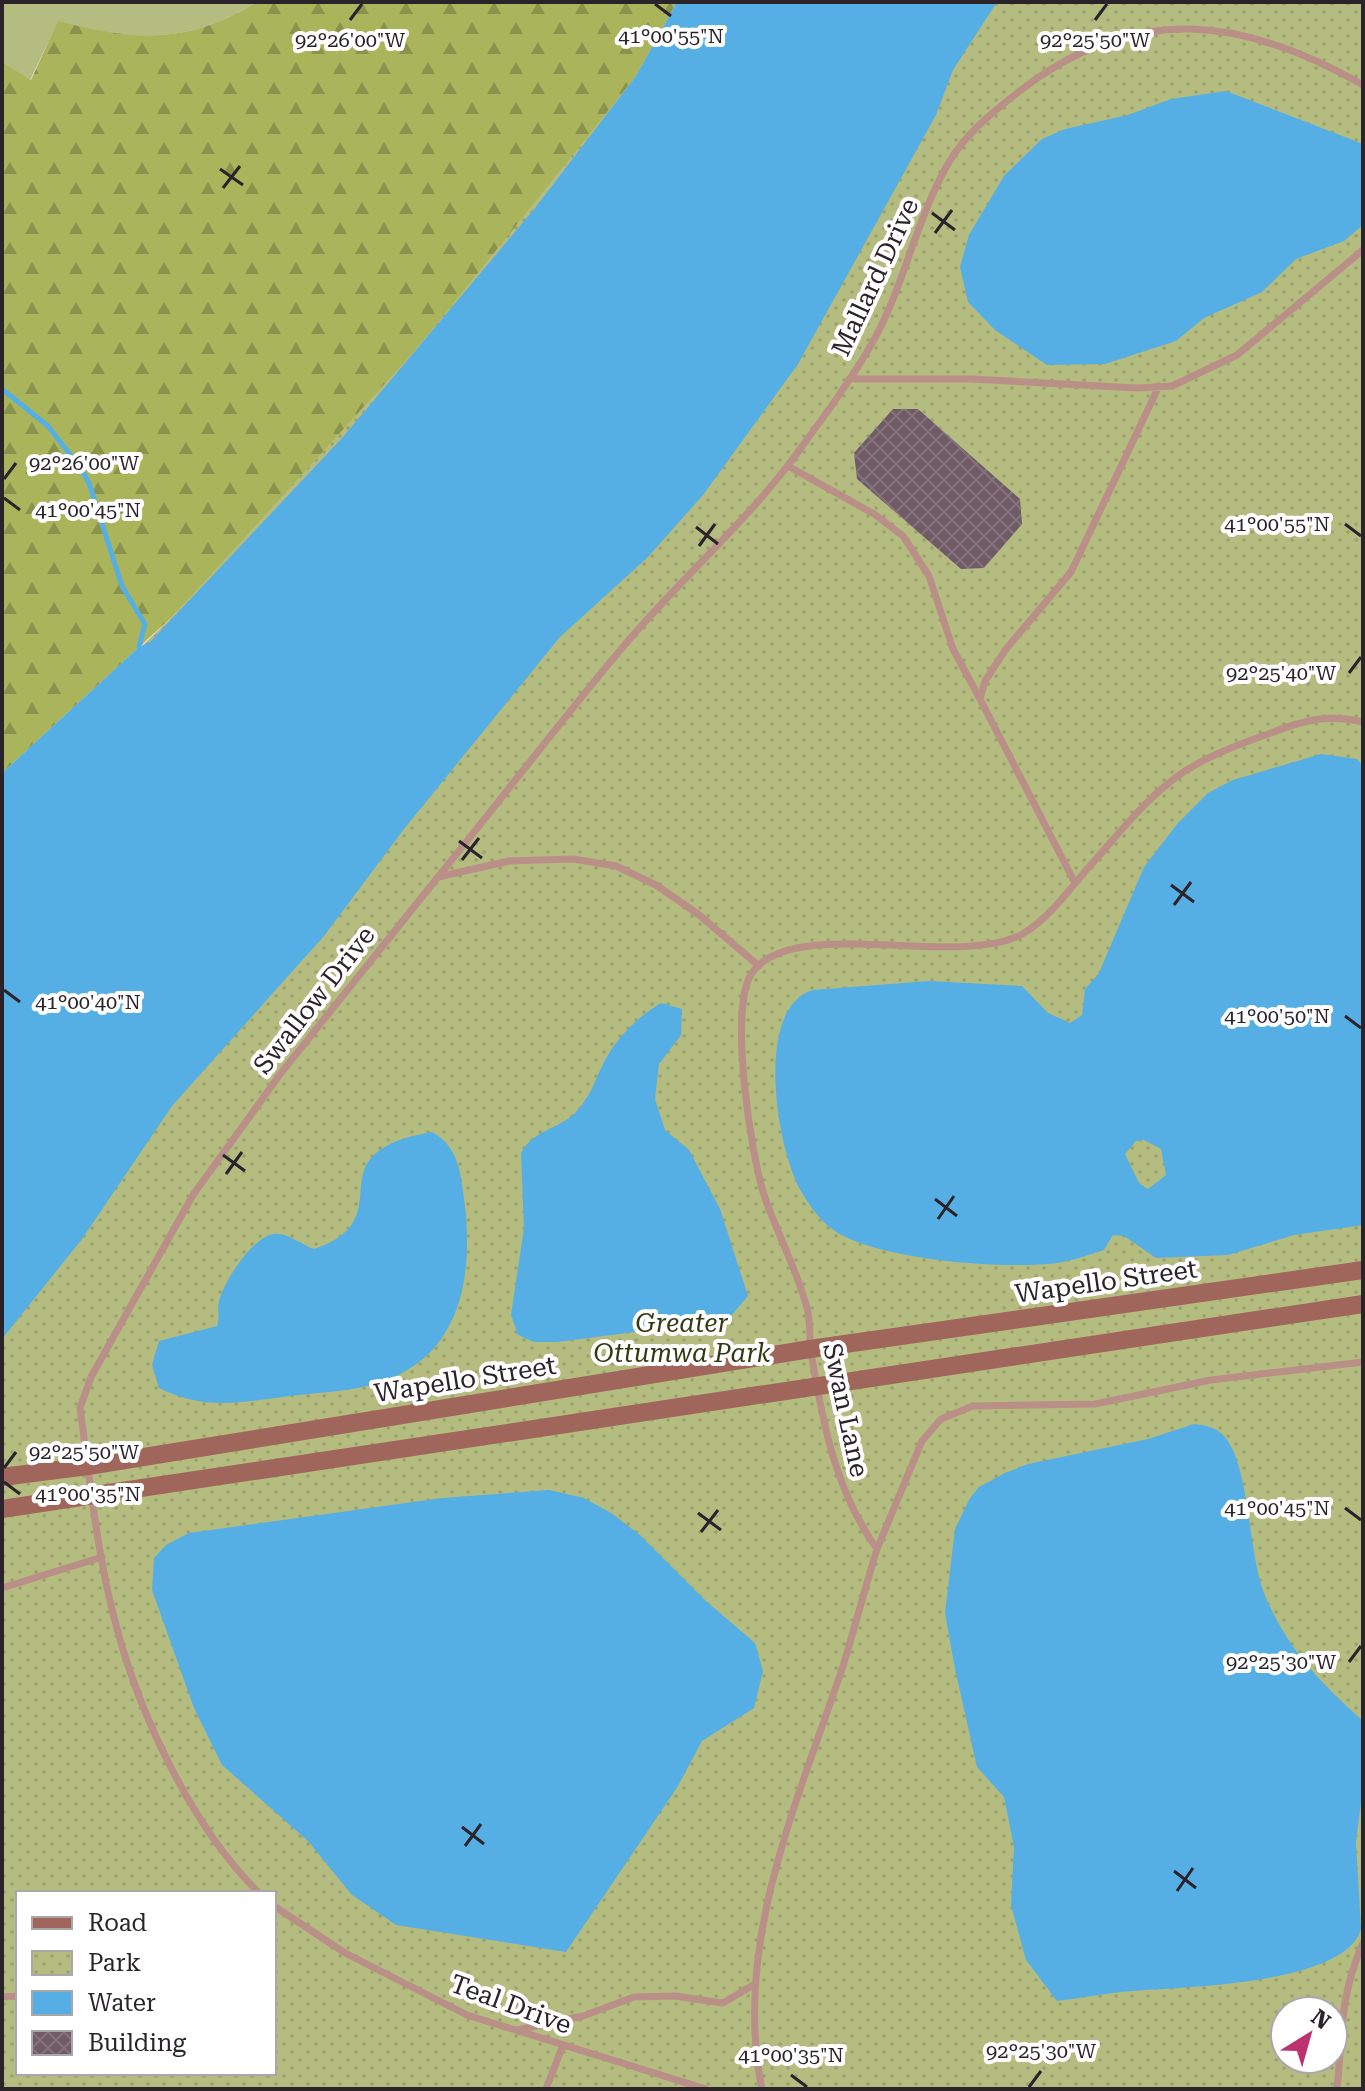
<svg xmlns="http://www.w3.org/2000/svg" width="1365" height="2091" font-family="'Roboto Serif',serif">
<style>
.green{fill:#b4bc80}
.forest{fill:url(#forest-firs)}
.park{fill:url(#park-dots);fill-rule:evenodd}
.water{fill:#56afe4;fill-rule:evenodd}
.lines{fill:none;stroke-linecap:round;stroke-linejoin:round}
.stream{stroke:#56afe4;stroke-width:5}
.building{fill:url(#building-cross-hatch)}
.lane{stroke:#b98f87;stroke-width:7}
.secondary{stroke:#a1665b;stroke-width:18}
.ticks{fill:none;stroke:#2a232a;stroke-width:3}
.labels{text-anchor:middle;stroke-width:8;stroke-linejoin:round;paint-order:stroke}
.street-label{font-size:26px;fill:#2a232a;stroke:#fff}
.park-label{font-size:26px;font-style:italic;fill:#353912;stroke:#fff}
.ticks-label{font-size:20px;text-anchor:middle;fill:#2a232a;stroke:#fff;stroke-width:8;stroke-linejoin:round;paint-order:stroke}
</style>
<defs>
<pattern id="forest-firs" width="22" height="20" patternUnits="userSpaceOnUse" patternTransform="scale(2)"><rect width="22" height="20" fill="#aab45b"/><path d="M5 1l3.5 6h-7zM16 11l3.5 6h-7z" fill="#8b924b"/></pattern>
<pattern id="park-dots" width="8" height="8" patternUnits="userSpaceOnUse" patternTransform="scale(2)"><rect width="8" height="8" fill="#b4bc80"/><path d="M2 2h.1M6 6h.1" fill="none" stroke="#9ba16f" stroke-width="1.8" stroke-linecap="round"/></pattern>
<pattern id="building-cross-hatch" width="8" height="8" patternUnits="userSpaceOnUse" patternTransform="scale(2)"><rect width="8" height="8" fill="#705a65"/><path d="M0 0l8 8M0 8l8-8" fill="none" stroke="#84737c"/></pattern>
</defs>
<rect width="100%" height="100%" fill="#efdcef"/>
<!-- green -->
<path class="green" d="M2 2H257C187 45 135 41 58 22L30 80 2 62Z"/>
<!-- forest -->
<path class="forest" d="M257 2H677L636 76 535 208 343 437 174 615 2 773V62L31 80 58 21C135 41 187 45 257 2Z"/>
<!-- park -->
<path class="park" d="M677 2H1363V2089H2V782L174 615 420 345 636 76ZM18 1893H274V2073H18ZM1285 2011H1333V2059H1285Z"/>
<!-- water -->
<path class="water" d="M677 2H997L953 70 936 115 798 364 703 495 648 557 560 637 404 829 324 936 172 1106 82 1239 2 1339V773L139 647 150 642 343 437 535 208 636 76Z
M1226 91 1363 144V225L1344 241 1296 259 1262 292 1204 318 1176 341 1105 364 1047 365 995 330 968 302 960 267 969 235 1004 176 1042 139 1065 129 1128 115 1171 99Z
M1321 754 1357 759 1363 766V1225L1294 1235 1228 1255 1156 1258 1124 1236 1113 1235 1104 1250C1088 1255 1072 1261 1057 1263 1005 1270 865 1260 827 1225 818 1217 807 1202 801 1191 777 1151 753 1007 813 990L929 981 1022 986 1048 1013 1070 1023 1082 1015 1085 989 1099 973 1144 867 1178 823 1208 793 1233 780ZM1144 1140 1161 1149 1166 1175 1148 1189 1139 1183 1125 1154 1136 1141Z
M661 1003 682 1009 681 1035 659 1064 655 1099 665 1130 689 1150 720 1209 748 1296 730 1317 712 1322 557 1342H534L518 1335 511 1315 524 1228 521 1153C533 1130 559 1129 575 1113 589 1098 594 1084 602 1066 615 1039 636 1018 661 1003Z
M432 1132C460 1147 461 1176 465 1206 473 1279 460 1356 381 1382 353 1392 320 1392 290 1396 240 1402 206 1411 159 1388L152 1365 159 1341 217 1326C220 1318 217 1309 219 1301 224 1281 256 1230 279 1234 291 1235 302 1245 314 1249 384 1226 345 1182 374 1155 390 1140 412 1136 432 1132Z
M1194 1424C1203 1425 1215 1427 1222 1434 1251 1461 1247 1556 1266 1598 1290 1652 1320 1682 1363 1721V1787L1356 1842 1361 1929C1346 1985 1180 1987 1131 1991 1106 1993 1082 1998 1057 2001L1026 1960 1011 1905 1014 1847 1004 1797 977 1767 955 1669 945 1613 955 1529 970 1498 979 1487 1005 1473 1028 1464 1148 1439Z
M549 1490 584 1498 611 1513 640 1535 706 1601 755 1643 763 1671 754 1708 702 1741 678 1786 566 1952 396 1925 352 1895 308 1841 222 1765 194 1708 152 1590 154 1558 166 1545 189 1533 442 1498Z"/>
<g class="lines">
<!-- stream -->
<path class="stream" d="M2 389 48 426 81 469 89 483 122 586 145 624 139 647 143 650"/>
</g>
<!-- building -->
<path class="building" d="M893 409H918L1020 499 1022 524 984 568 961 569 857 479 854 453Z"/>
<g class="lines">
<!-- lane -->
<path class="lane" d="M849 379H971L1137 388 1172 386 1237 355 1363 250
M788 466 874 514 903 536 929 576 953 649 980 699
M438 877C500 801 559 723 622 648 677 582 743 526 795 456 823 418 852 379 875 338 905 282 917 217 949 162 967 132 994 111 1021 90 1135 2 1244 17 1363 85
M1075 883 980 699 985 681 1006 649 1071 572 1159 386
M877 1549 922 1441 941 1419 973 1406 1095 1404 1211 1380 1363 1362
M2 1588 102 1557
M259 1893C192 1827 140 1716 116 1625 97 1555 90 1480 80 1408L91 1377 193 1195 281 1073 438 877 509 861 573 859 616 866 656 885 698 914 759 966
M274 1906 345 1953 467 2015 706 2089
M2 1997 18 1996
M517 2030 583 2016 634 1997 675 1996 723 2003 755 1984
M546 2089 563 2045
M762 2089C732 1944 798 1801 843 1666 855 1627 865 1588 877 1549 835 1490 823 1424 811 1353 809 1338 811 1322 807 1308 797 1270 778 1235 765 1198 751 1158 728 1006 752 973 792 914 962 970 1024 933 1049 918 1069 890 1088 868 1118 835 1147 796 1185 771 1210 755 1240 744 1268 734 1301 721 1328 713 1363 722
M1337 2089C1343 2032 1339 1998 1363 1943"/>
<!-- secondary -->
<path class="secondary" d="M2 1477 88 1466 810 1349 1363 1270
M2 1509 1363 1304"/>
</g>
<!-- ticks -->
<path class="ticks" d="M655 4 671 16M350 20 362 4M1095 20 1107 4M220 169 243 185M223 188 240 166M932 213 955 230M935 233 952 210M4 479 16 463M4 498 20 510M1345 524 1361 536M696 527 718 544M699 546 715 524M1349 673 1361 657M459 841 482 858M462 860 479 838M1171 885 1194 902M1174 905 1191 882M4 990 20 1002M1345 1016 1361 1028M223 1155 245 1171M226 1174 242 1152M935 1199 957 1216M938 1219 954 1196M4 1468 16 1452M4 1482 20 1494M1345 1508 1361 1520M698 1513 721 1530M701 1532 718 1510M1349 1662 1361 1646M462 1827 484 1844M465 1846 481 1824M1174 1871 1196 1888M1177 1891 1193 1868M791 2075 807 2087M1029 2087 1041 2071"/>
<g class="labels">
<!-- street labels -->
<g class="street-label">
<text transform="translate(875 277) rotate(-65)" y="9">Mallard Drive</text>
<text transform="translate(314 1000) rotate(-52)" y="9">Swallow Drive</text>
<text transform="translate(1106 1281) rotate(-8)" y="9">Wapello Street</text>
<text transform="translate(465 1379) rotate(-9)" y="9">Wapello Street</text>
<text transform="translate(846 1410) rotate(78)" y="9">Swan Lane</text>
<text transform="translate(511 2004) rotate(20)" y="9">Teal Drive</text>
</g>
<!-- park labels -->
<g class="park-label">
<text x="682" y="1332">Greater<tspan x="682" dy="30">Ottumwa Park</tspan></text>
</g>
</g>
<g class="ticks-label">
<text x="671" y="43">41°00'55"N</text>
<text x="350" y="47">92°26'00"W</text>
<text x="1095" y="47">92°25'50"W</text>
<text x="84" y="470">92°26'00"W</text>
<text x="88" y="517">41°00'45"N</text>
<text x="1277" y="531">41°00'55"N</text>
<text x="1281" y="680">92°25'40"W</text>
<text x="88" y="1009">41°00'40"N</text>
<text x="1277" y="1023">41°00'50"N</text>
<text x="84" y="1459">92°25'50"W</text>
<text x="88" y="1501">41°00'35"N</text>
<text x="1277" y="1515">41°00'45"N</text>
<text x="1281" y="1669">92°25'30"W</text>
<text x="1041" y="2058">92°25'30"W</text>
<text x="791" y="2062">41°00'35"N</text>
</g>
<!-- border -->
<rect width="1365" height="2091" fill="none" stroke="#2a232a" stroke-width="8"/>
<!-- legend -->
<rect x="16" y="1891" width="260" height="184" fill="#ffffff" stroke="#aaa7aa" stroke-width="2"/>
<rect x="32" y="1917" width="40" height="12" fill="#a1665b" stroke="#aaa7aa" stroke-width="2"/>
<text x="88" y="1931" font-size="24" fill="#2a232a">Road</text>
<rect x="32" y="1951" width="40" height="24" fill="url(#park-dots)" stroke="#aaa7aa" stroke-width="2"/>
<text x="88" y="1971" font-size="24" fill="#2a232a">Park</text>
<rect x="32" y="1991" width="40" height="24" fill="#56afe4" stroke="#aaa7aa" stroke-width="2"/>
<text x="88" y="2011" font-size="24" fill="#2a232a">Water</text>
<rect x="32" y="2031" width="40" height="24" fill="url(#building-cross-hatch)" stroke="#aaa7aa" stroke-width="2"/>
<text x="88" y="2051" font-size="24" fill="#2a232a">Building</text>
<!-- north arrow -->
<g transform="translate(1309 2035) rotate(37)"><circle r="38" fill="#ffffff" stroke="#aaa7aa" stroke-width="2"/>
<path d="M0-6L14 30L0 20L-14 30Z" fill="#bc326e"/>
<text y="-12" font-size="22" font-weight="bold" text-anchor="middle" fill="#2a232a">N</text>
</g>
</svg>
